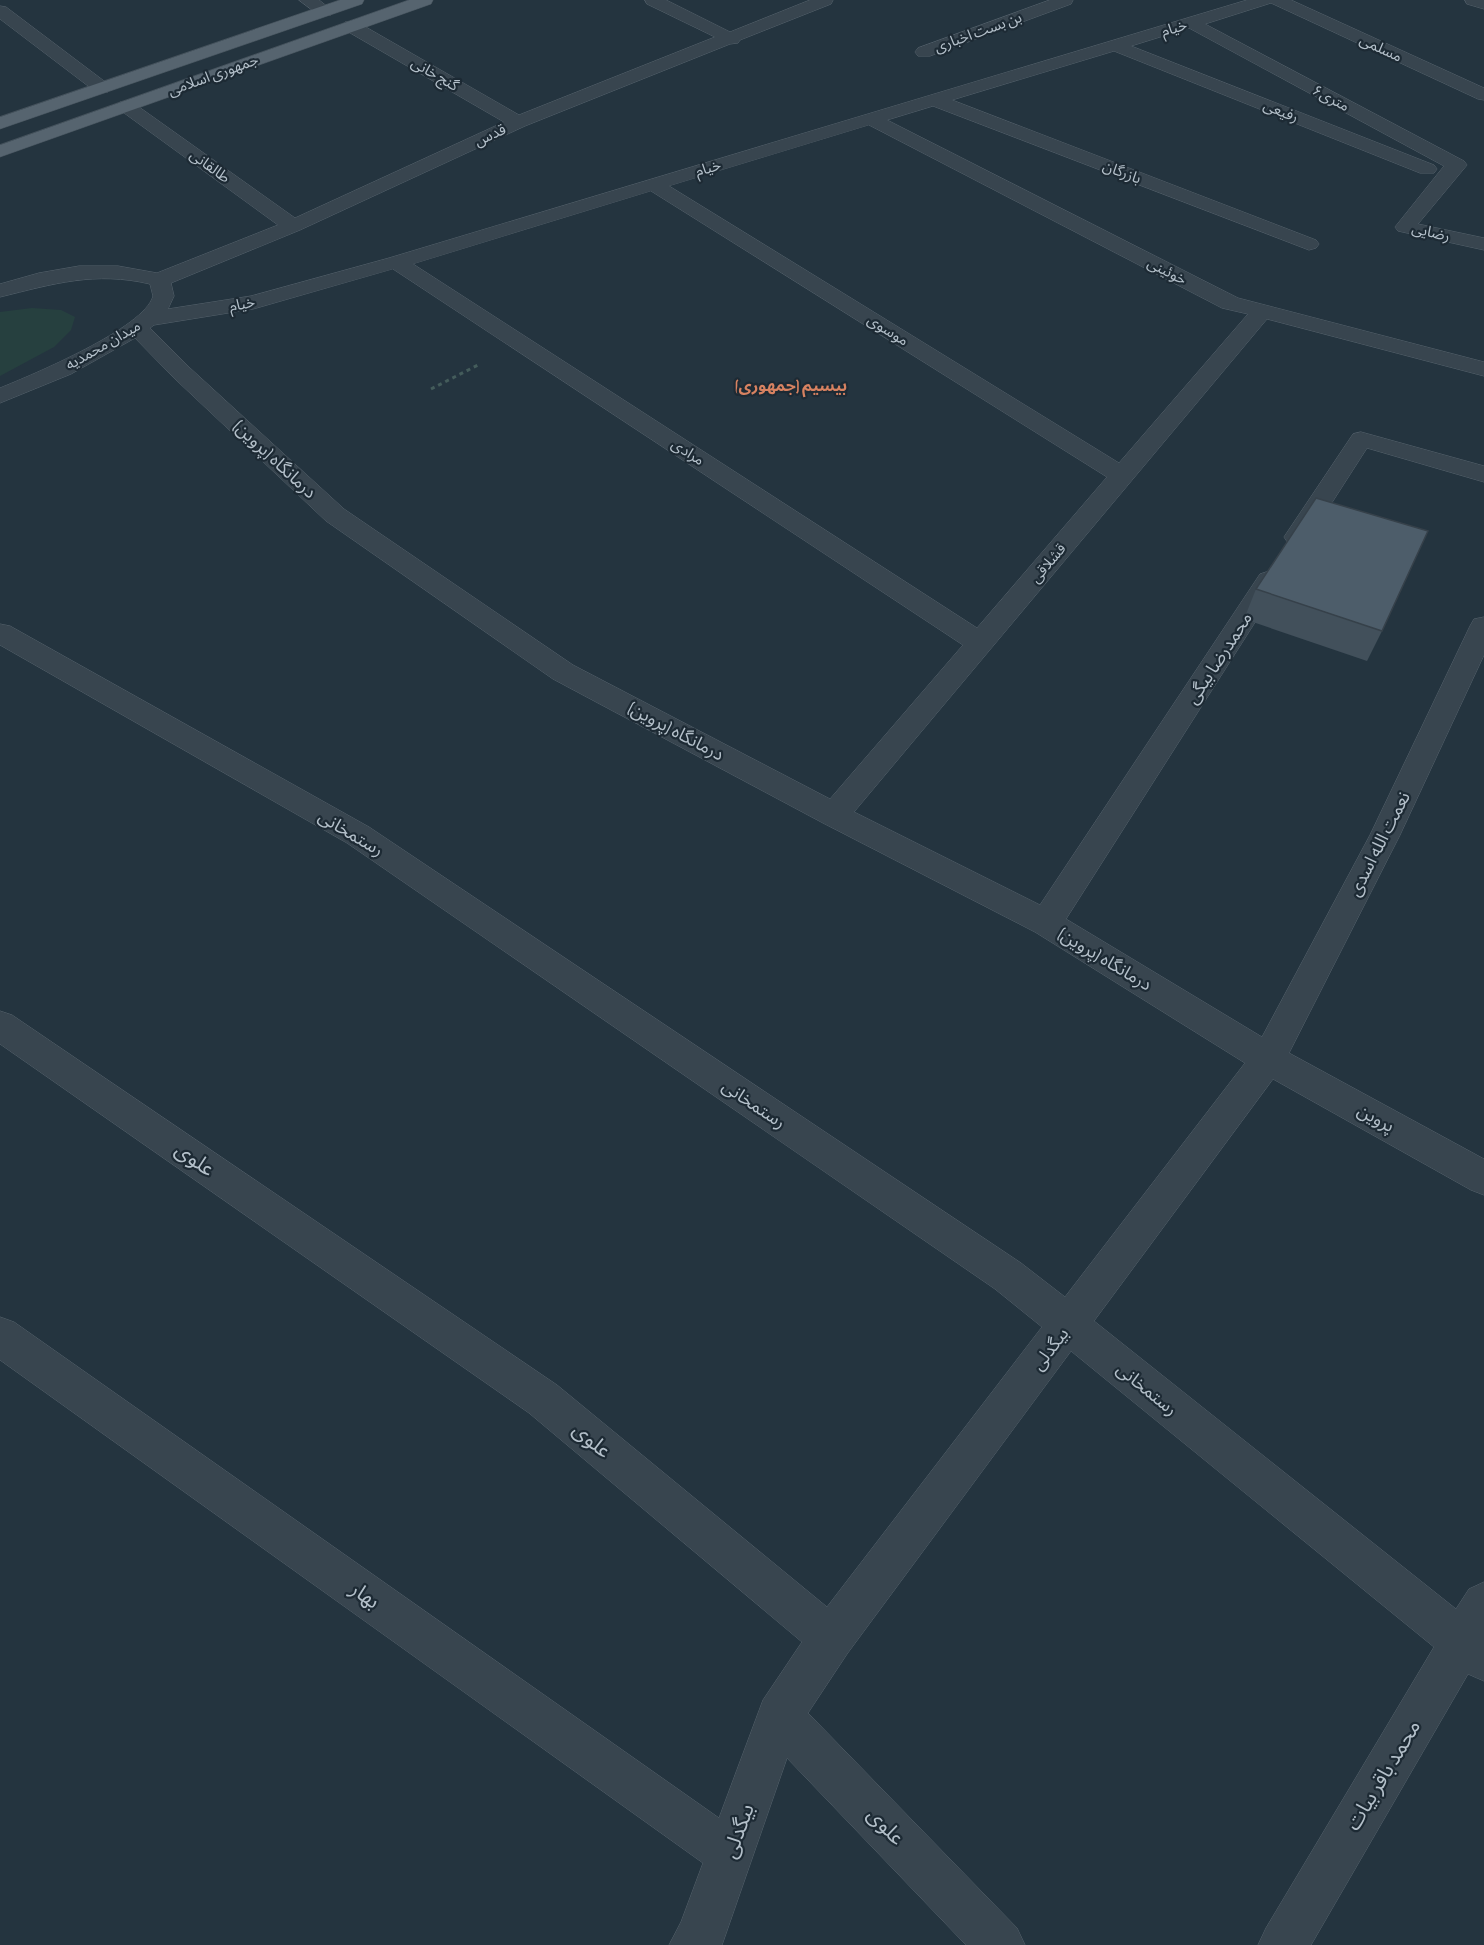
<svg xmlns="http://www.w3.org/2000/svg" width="1484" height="1945" font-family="'Sofia Sans Condensed','Noto Sans Arabic',sans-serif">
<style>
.green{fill:#26403f}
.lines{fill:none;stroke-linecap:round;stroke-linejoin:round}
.minor-casing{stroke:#56636d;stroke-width:1}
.major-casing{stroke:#44515b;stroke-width:1}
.path{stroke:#445c5b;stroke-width:3;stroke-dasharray:4 4;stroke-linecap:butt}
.minor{fill:#38454f;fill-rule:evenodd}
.major{fill:#56646f;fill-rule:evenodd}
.wall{fill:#42505b}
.building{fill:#4d5d6a;stroke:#36414a;stroke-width:1.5}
.labels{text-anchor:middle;stroke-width:4.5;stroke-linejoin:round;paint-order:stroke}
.far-street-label{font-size:15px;fill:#b4c0ca;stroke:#1d2a34}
.far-neighbourhood-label{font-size:16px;font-weight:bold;fill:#d78261;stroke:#1d2a34}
.street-label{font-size:18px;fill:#b4c0ca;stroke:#1d2a34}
.near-street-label{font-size:21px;fill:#b4c0ca;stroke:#1d2a34}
</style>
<rect width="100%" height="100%" fill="#24343f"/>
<!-- green -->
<path class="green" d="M32 308 61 310 75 317 71 330 54 347 0 376V312Z"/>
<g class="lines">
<!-- minor casing -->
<g class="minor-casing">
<path id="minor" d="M299 0H319L333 11 331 15H319Z
M645 0H666L730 32 810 0H833L831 4 740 40 738 43 730 44 525 126 300 230 171 283 174 296 168 309 251 296 389 258 1247 0H1291L1484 88V100L1478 99 1271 3 1205 24 1464 161 1467 165 1418 224 1484 238V250L1398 231 1395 227 1444 166 1189 28 1131 46 1434 165 1437 169 1434 173H1420L1114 51 952 100 1316 240 1319 244 1316 248 1309 250 933 106 887 120 1238 298 1484 362V376L1267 319 854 812 1040 905 1260 574 1269 571 1278 574 1282 580 1066 919 1262 1037 1370 835 1470 626 1474 619 1484 617V655L1400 835 1289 1053 1484 1159V1195L1471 1190 1273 1079 1094 1321 1456 1609 1469 1589 1484 1582V1681L1468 1674 1311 1945H1258L1266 1928 1434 1647 1071 1351 847 1654 808 1713 1017 1928 1025 1945H966L787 1758 722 1945H669L681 1922 703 1863 0 1360V1317L14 1322 719 1818 763 1700 802 1642 529 1413 0 1044V1011L12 1015 557 1385 827 1607 1042 1327 995 1289 347 843 0 645V624L10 626 369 827 1021 1263 1065 1297 1245 1063 1035 932 823 823 553 679 326 521 174 378 135 338 71 374 0 403V388C32 375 145 328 153 296L150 284C95 271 53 284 0 297V284L39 273 79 266H118L157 273 278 225 120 110 117 106 120 102H132L295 218 504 122 345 30 342 26 345 22H357L519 115 715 37 647 4ZM869 125 1222 308 1248 314 1119 463 669 186ZM651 191 1107 477 977 628 413 264ZM393 269 963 645 830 799 573 665 344 509 190 368 150 328 154 325 253 309Z
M1050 0H1073L1071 4 930 56H918L915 52 918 48Z
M1465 0H1484V9L1467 4Z
M0 6 6 7 108 84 111 88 108 92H96L0 19Z
M1361 432 1484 466V482L1367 448 1306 543 1297 545 1288 543 1284 537 1288 531 1353 434Z"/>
</g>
<!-- major casing -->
<g class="major-casing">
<path id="major" d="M340 0H364L362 4 0 129V117Z
M409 0H433L431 4 0 157V145Z"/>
</g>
<!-- path -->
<path class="path" d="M431 389 478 365"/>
<!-- minor -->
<use href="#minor" class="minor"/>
<!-- major -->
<use href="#major" class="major"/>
</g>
<!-- wall -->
<path class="wall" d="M1256 589 1382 631 1367 661 1244 619Z"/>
<!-- building -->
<path class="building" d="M1316 498 1428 531 1382 631 1256 589Z"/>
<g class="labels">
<!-- far-street labels -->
<g class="far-street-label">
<text transform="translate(1174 28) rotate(-17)" y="5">خیام</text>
<text transform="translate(978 32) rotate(-20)" y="5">بن بست اخباری</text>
<text transform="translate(1381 48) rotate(25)" y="5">مسلمی</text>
<text transform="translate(435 74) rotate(30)" y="5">گنج خانی</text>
<text transform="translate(213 75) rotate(-20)" y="5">جمهوری اسلامی</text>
<text transform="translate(1331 98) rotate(28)" y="5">۶متری</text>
<text transform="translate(1281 111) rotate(22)" y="5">رفیعی</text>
<text transform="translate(490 135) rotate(-25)" y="5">قدس</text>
<text transform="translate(210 166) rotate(36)" y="5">طالقانی</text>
<text transform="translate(708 168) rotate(-17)" y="5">خیام</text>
<text transform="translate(1122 172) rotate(21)" y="5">بازرگان</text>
<text transform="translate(1431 232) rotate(13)" y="5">رضایی</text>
<text transform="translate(1167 271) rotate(27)" y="5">خوئینی</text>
<text transform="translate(242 304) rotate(-11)" y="5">خیام</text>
<text transform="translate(888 330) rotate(32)" y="5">موسوی</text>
<text transform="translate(103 345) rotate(-30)" y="5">میدان محمدیه</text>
<text transform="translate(688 452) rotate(33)" y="5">مرادی</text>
<text transform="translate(1048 563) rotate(-50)" y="5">قشلاقی</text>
</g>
<!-- far-neighbourhood labels -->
<g class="far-neighbourhood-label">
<text x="791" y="391">(بیسیم (جمهوری</text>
</g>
<!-- street labels -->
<g class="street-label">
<text transform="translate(275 459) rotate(43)" y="6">درمانگاه (پروین)</text>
<text transform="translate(1219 658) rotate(-57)" y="6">محمدرضا بیگی</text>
<text transform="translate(676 731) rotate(28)" y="6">درمانگاه (پروین)</text>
<text transform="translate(351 833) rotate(31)" y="6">رستمخانی</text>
<text transform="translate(1379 844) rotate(-63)" y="6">نعمت الله اسدی</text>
<text transform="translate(1105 959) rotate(31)" y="6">درمانگاه (پروین)</text>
<text transform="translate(754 1104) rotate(34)" y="6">رستمخانی</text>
<text transform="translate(1376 1118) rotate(29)" y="6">پروین</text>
<text transform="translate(1050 1349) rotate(-53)" y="6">بیگدلی</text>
<text transform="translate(1147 1389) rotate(39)" y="6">رستمخانی</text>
</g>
<!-- near-street labels -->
<g class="near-street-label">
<text transform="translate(195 1159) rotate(35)" y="7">علوی</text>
<text transform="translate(592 1440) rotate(40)" y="7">علوی</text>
<text transform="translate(365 1595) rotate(35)" y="7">بهار</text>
<text transform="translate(1383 1775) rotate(-59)" y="7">محمد باقر بیات</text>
<text transform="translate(886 1826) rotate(46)" y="7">علوی</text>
<text transform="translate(738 1831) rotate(-70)" y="7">بیگدلی</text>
</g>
</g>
</svg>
